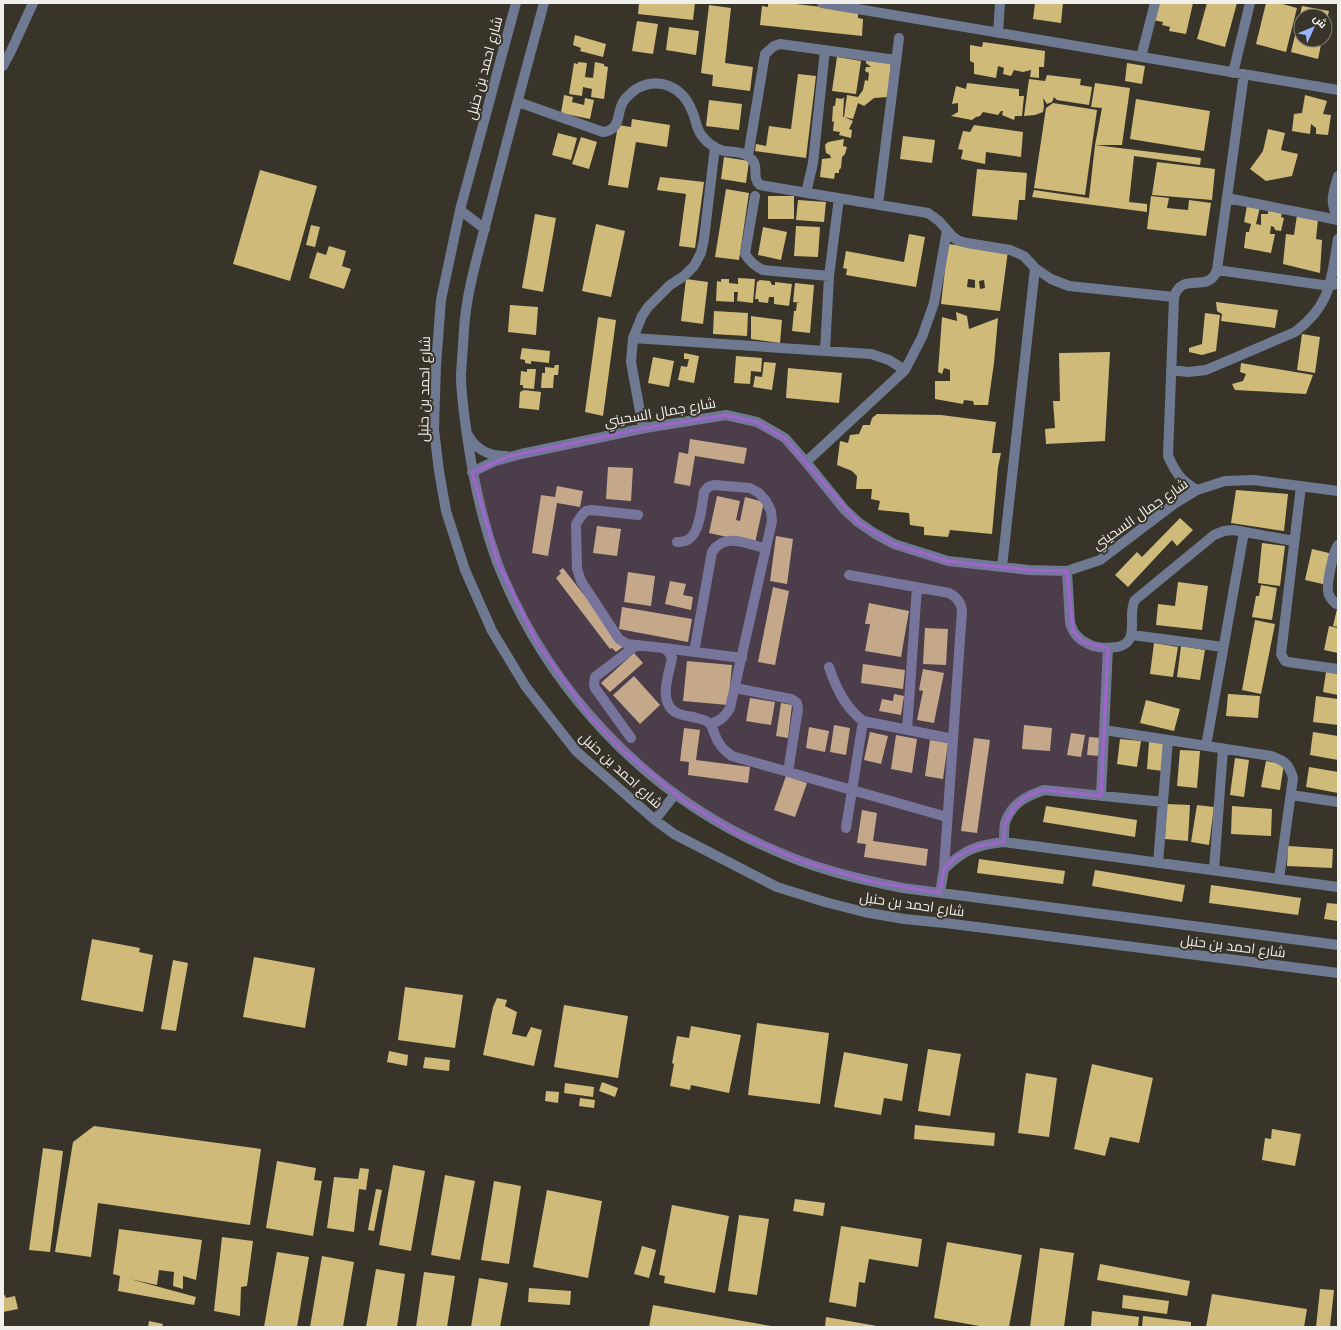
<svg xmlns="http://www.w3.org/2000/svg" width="1341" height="1330" font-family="'Noto Sans',Cairo,sans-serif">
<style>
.building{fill:#cfba79;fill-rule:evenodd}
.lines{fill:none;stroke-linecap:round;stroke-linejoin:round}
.minor{stroke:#6f7a92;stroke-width:10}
.marked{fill:#9e66cc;fill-opacity:0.2;stroke:#9e66cc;stroke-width:3;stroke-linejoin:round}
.labels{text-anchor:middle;stroke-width:4;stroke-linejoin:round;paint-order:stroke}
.street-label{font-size:14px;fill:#f1efe9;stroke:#38342a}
</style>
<rect width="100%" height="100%" fill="#38342a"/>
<!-- building -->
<path class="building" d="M639 3H695L693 20 638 14Z
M768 3H787L858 11V18L863 19 862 36 760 25 762 6 768 7Z
M1035 3H1063L1061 23 1033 19Z
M1156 3H1193L1186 34 1169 31 1170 27 1162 25 1163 22 1152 20Z
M1207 3H1237L1225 47 1197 39Z
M1266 3H1279L1297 8 1286 52 1256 44Z
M709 5 731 8 725 63 753 67 750 91 712 86 713 75 701 73Z
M1302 6 1329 11 1326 24 1325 16H1301V40H1322L1318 59 1291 52Z
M637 21 658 24 653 54 632 51Z
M669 27 699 31 696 55 666 50Z
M575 35 606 44 603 57 580 51 581 48 573 45Z
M983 42 1045 51 1044 67H1039V78L1030 77 1031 70 1023 72 1014 70 1011 76 1003 74 1004 68 998 66 996 78 974 74V63L970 61V45L982 47Z
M837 57 861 61 856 94 832 91Z
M866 60 891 63 888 97 874 98 864 106 858 103 853 119 844 117 847 95 858 97 863 90 865 80 868 81 869 73 865 71 866 67H871L866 63Z
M578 62 587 63 585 77 593 78 595 62 604 64V66L608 67 604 99 591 97 592 89 583 87 582 96 569 94 574 63 578 64Z
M1127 63 1145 66 1142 84 1125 81Z
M798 74 816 76 806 158 755 151 756 144 766 146 769 126 791 129Z
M1047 75 1081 79 1080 85 1092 87 1089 105 1057 100 1054 97 1052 102 1047 104 1043 98 1044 106 1043 112 1035 115 1024 116 1029 79 1045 81Z
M967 83 1019 89V96H1024L1022 116H1015L1014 120 1002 115 1003 111H1001L998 115 983 112 980 116 976 117 972 120 951 116 958 112V103L952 104 956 86 966 89Z
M1095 83 1130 88 1122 145H1095L1102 108 1091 107Z
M564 95 573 97 572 102 584 105 585 98 594 100 590 119 561 113Z
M1305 95 1327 101 1323 114 1331 115 1328 135 1316 134V128L1311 124 1310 134 1292 131 1294 114 1302 113Z
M844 97 843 116H842L853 121 849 129 852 130 851 138 839 135 840 132 833 131 834 121 832 122 833 106H835L836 98 842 99Z
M1136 99 1210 111 1204 151 1130 139Z
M709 100 742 104 739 130 706 126Z
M1053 103 1097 110 1085 195 1034 188 1046 108Z
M632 119 670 125 667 147 636 142 628 188 608 185 618 125 631 127Z
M974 125 1023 132 1021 157 986 152 985 164 961 159 963 150 958 149 963 131 970 132Z
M1268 129 1285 133 1281 150 1298 154 1292 176 1266 181 1250 169 1263 151Z
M558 133 577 138 571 160 552 155Z
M903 136 935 140 932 163 900 159Z
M581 137 597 142 589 169 572 164Z
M844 139 843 146 847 147 845 154 842 157 841 168 839 170V173H835L834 179 820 177 822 159 831 158 830 155 826 153 825 145 828 142Z
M1095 145 1201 158 1200 165 1134 156 1129 202 1147 204V212L1032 197 1034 190 1089 198Z
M724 157 749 161 746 183 721 179Z
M1157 162 1215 169 1212 200 1152 195Z
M977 169 1027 173 1025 200H1019L1017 220 972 216Z
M260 170 317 186 290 281 233 264Z
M660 177 704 182 695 248 679 246 686 194 657 190Z
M726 189 749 193 739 260 715 257Z
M768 196H794V219H768Z
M1151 196 1169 198 1167 208 1188 210 1189 200 1211 203 1206 236 1147 229Z
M798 200 826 202 824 222 796 220Z
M1247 206 1260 207 1256 224 1261 225V214H1268V209L1282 213 1281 217 1284 218 1281 231 1275 230 1274 227 1271 226 1270 234H1275L1271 253 1244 248 1246 232H1249L1251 224 1244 222Z
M535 214 556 218 543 292 522 288Z
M1297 215 1318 219 1316 239 1322 240 1320 273 1283 264 1286 234 1294 235Z
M596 224 625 231 611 297 582 291Z
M311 225 320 227 315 247 306 245Z
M796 226 820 227 818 257 794 256Z
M763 227 787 232 781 260 758 255Z
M909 234 925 237 916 287 846 275 847 269 843 268 846 251 904 262Z
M948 244 1008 251 1000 311 941 304ZM968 279 975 280V288L967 287ZM984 280 985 288 980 289 979 281Z
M329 246 346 251 342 266 351 269 344 289 309 278 317 252 326 255Z
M738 278 755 279 753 303 737 301 738 292H734V302L716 301 717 281 721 282V279H729V283L738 284Z
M686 279 708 282 703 324 681 321Z
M760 280 770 281 772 285H775V282L792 284 789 306 774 304V297H769L768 303 759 302 758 299H755L757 282Z
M795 283 814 285 810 333 792 331 794 311H796L797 303H801L793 302Z
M1216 302 1278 310 1275 328 1221 321 1222 314 1217 311Z
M510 305 538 307 536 335 508 332Z
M714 311 748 313 747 336 713 334Z
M956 312 967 316 969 329 998 318 994 363 988 405H974L973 401 964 400 963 404 935 399V381H950V370L944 368 942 374 938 372 942 317 957 321Z
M1205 313 1220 315 1216 351 1202 355 1189 352V348L1202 344Z
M751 316 782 320 780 343 751 339Z
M598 317 616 320 603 416 585 412Z
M1302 334 1320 337 1315 373 1297 370Z
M522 348 550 351 549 363 531 361V364L525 363V360L520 359Z
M1110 352 1105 441 1046 444 1045 429 1055 428 1053 401H1060L1059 353Z
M684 353 699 356 694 383 678 380 681 366 687 367 689 359H684Z
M736 356 762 358 761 372 751 371 750 384 734 383Z
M653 357 674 361 669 387 648 383Z
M764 362 776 363 772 390 753 387 755 376 762 377Z
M1241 363 1313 375 1306 394 1235 390 1232 384 1243 381 1246 374 1240 372Z
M555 365H559L558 375H554L553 388H541L542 373H545V367L554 368Z
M788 368 842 373 839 403 786 398Z
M527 369H536L534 389 523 388V385H520L521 371 527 372Z
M524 390 541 392 539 410 519 408 520 392Z
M877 414 941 415 996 422 992 453H1001L998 467 992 534 950 530 948 537 924 535V527L910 525 909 513 878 510 880 501 871 499 872 489H856L857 476 852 471 837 465 840 441 848 443 850 435 859 434 863 425H870L872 418Z
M690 439 747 448 744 464 695 456 690 486 674 483 679 452 688 454Z
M608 467 633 468 631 501 606 499Z
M557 486 583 491 580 507 557 503 548 556 532 553 541 495 555 497Z
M1236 490 1288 494 1284 531 1231 523Z
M717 496 740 501 736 520 740 521 745 497 764 502 755 543 709 533Z
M1180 518 1193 530 1177 546 1172 540 1128 587 1115 575 1137 552 1142 557Z
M597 526 621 529 617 556 593 553Z
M776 536 793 539 787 584 770 581Z
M1262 543 1285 546 1280 586 1258 583Z
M1312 549 1333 554 1327 585 1305 580Z
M563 568 624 646 616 652 612 648 610 649 556 578 561 573 559 571Z
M628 572 655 576 651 606 624 602Z
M670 581 686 584 683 595 693 597 691 610 665 604Z
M1178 582 1208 586 1202 630 1156 625 1158 604 1175 606Z
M1261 585 1277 588 1272 620 1252 617 1256 596H1259Z
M773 587 789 591 775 665 758 662Z
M869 603 909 611 901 657 865 651 870 624H865Z
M622 607 692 619 688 642 619 629Z
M1337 609H1338V627L1333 626Z
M1255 620 1275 624 1261 694 1242 690Z
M1329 626 1338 628V653L1324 650Z
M925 628 948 629 946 665 923 664Z
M1154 643 1178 647 1173 677 1150 674Z
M1181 646 1205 650 1200 680 1177 677Z
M634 653 643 663 610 692 601 683Z
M687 661 732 665 728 705 683 701Z
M863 664 905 670 903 689 861 683Z
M923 669 944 673 934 723 917 720 923 691 919 690Z
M1326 672 1338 674V695L1323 692Z
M634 676 660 705 640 724 613 695Z
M894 694 904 696 901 715 879 711 882 699 893 701Z
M1228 694 1260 696 1258 718 1226 716Z
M1316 696 1338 699V725L1313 722Z
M750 698 775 702 771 725 746 721Z
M1146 700 1180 709 1174 731 1140 723Z
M781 703 792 705 788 738 776 736Z
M834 725 850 728 846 755 830 752Z
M1024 725 1052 728 1050 751 1022 749Z
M809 727 829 731 825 752 806 748Z
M684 728 700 730 696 760 750 767 748 783 688 775 689 762 680 761Z
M870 732 888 736 881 764 864 760Z
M1313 732 1338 736V760L1310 755Z
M1071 733 1085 735 1081 757 1067 755Z
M896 735 917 739 912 773 891 769Z
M1089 737 1102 738 1100 756 1087 755Z
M974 738 990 740 977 833 961 831Z
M1120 739 1141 741 1137 767 1117 764Z
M930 740 948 743 943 779 925 776Z
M1149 742 1165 743 1163 771 1147 769Z
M1180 750 1200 751 1197 788 1177 786Z
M1235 758 1249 760 1244 797 1230 795Z
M1266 761 1284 764 1280 790 1261 787Z
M1309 767 1338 772V793L1306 787Z
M786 776 807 783 795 817 774 810Z
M1167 804 1190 805 1188 841 1165 839Z
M1197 805 1214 807 1209 845 1191 842Z
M1046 806 1137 820 1135 837 1043 822Z
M1232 806 1272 809 1271 836 1231 834Z
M862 810 877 813 873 841 928 849 926 866 864 857 866 844 857 843Z
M1288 846 1333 849 1332 868 1287 866Z
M979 859 1065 871 1063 884 977 873Z
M1095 870 1185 885 1182 902 1092 886Z
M1211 885 1301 898 1298 915 1209 903Z
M1327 903 1338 904V921L1324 919Z
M92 939 140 948 139 952 153 955 143 1012 81 1000Z
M254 957 315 968 305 1028 243 1017Z
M173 960 188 963 176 1031 161 1029Z
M405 987 463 995 455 1048 398 1040Z
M497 998 507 1000 505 1006 517 1012 512 1034 526 1037 531 1027 542 1030 534 1066 483 1055 493 1007Z
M564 1005 628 1016 618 1078 554 1067Z
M757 1023 829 1033 820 1104 748 1095Z
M691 1026 741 1035 729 1093 691 1085 690 1090 670 1086 674 1064 672 1063 677 1036 689 1038Z
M928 1049 961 1054 950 1116 918 1111Z
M389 1051 408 1055 407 1066 387 1062Z
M844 1052 908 1064 902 1101 884 1098 881 1115 834 1107Z
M425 1057 450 1060 449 1071 423 1068Z
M1092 1064 1153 1078 1139 1143 1110 1137 1105 1156 1074 1149Z
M1026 1073 1057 1078 1049 1137 1018 1133Z
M602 1082 618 1088 615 1097 599 1091Z
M565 1083 594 1087 593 1097 564 1093Z
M546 1091 559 1092 558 1103 545 1101Z
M580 1098 595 1100 594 1108 579 1106Z
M915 1125 995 1133 994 1146 914 1139Z
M94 1126 261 1149 250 1225 98 1203 91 1257 55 1252 73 1142Z
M1272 1129 1301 1134 1295 1166 1262 1160 1265 1138 1271 1139Z
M43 1148 63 1151 50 1252 29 1250Z
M277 1161 316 1168 314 1180 322 1181 313 1236 266 1228Z
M393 1165 425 1171 411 1251 379 1245Z
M360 1168 369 1169 366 1190 359 1189 354 1232 327 1228 334 1177 358 1179Z
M445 1175 475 1181 460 1260 431 1255Z
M494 1181 521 1186 509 1264 481 1260Z
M376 1189 382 1190 374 1231 368 1230Z
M547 1190 602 1201 588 1278 533 1267Z
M795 1199 825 1203 823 1216 793 1211Z
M672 1205 729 1216 715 1293 664 1283 665 1276 659 1275Z
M739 1215 769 1219 757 1295 728 1291Z
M841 1226 922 1239 918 1267 869 1259 865 1283 859 1282 856 1307 829 1302Z
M119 1229 202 1240 196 1280 183 1276V1289L173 1286 174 1272 159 1270 157 1285 130 1279 196 1297 194 1305 118 1291 120 1276 113 1274Z
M222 1237 253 1241 247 1286 241 1287 240 1316 214 1311Z
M947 1242 1022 1255 1009 1327H985L934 1318Z
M642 1246 656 1250 649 1278 634 1274Z
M1040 1248 1074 1253 1064 1327H1030Z
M277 1252 309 1257 297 1327H264Z
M322 1256 354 1262 343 1327H310Z
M1100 1264 1190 1281 1187 1296 1097 1280Z
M376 1269 405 1274 397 1327H366Z
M424 1272 455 1276 447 1327H416Z
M479 1278 508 1283 500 1327H471Z
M529 1288 571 1291 570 1305 528 1302Z
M1320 1289 1334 1290 1330 1327H1316Z
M1212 1294 1307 1309 1304 1327H1206Z
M5 1295 6 1298 15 1296 18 1309 3 1312V1296Z
M1123 1295 1169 1301 1167 1314 1122 1308Z
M653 1305 771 1326V1327H649Z
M1092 1311 1139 1317 1138 1327H1091Z
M1143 1316 1191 1322V1327H1142Z
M826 1317 877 1326V1327H825Z
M149 1321 163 1324 162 1327H148Z"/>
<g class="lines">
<!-- minor -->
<path class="minor" d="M516 3 460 210 441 300 436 365 434 429 439 471 446 511 465 570 492 631 526 687 576 751 655 820 674 834 777 887 825 902 864 912 904 919 945 923 1338 973
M544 3C525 73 506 144 488 215 479 251 466 293 464 330 463 345 462 360 461 375 461 397 465 420 468 442 474 483 483 523 497 562 546 688 645 794 769 848 812 868 857 879 903 888L1338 945
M822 3 1338 90
M998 33 1000 3
M1141 57 1155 3
M3 66 11 51 33 3
M1233 73 1250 3
M518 102 603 132C622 129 616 114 623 102 626 97 631 93 636 89 659 76 683 87 692 111 696 119 696 129 702 136 707 143 716 149 724 151 732 152 741 151 748 156 762 166 750 176 760 185L928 213 939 221 953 237 959 241 967 243 1010 250 1024 256 1035 268 1051 279 1069 286 1174 297
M748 156 765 54 774 46 780 44 896 60
M1338 176C1333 195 1329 200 1338 219
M806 193 813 163 825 50
M755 196 745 254C750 262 755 266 763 270L829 276
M1227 198 1338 220
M878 205 899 38
M460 210 485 229
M1217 270 1330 286 1338 283
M633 338 871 354 889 360 905 370
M825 351 829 276 839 198
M1171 370 1188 372 1206 370 1295 332C1331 305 1331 281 1338 239
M643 428 631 362 633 338 642 316 648 307 670 285 684 276 694 266 701 253 704 239 715 147
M468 435C476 450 489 456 506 456
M806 462 905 370 922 337 934 303 947 231
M472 472 495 461 521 454 645 428 726 415 757 422 785 438 806 462 844 509 858 522 874 533 894 544 948 561 1029 570 1067 571 1100 560 1174 504 1197 490 1225 481 1254 480 1338 491
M1301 486 1281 654 1285 661 1288 662 1338 669
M1197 490C1180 480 1176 473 1168 456L1174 297C1183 270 1208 295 1217 270L1244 74
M638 515 592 510 586 511 582 515 576 524 577 569 581 581 619 639 627 644 663 648C668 650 670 653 672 658 669 674 658 701 675 712 680 715 687 716 693 717 698 719 706 719 710 724 713 727 713 731 715 735 718 744 723 750 732 756L947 817
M677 542C681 542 685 542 689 539 700 532 702 505 704 492L708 487 714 485 750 488 759 493 766 501 771 511 772 521 730 708C725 717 720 721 710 724
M1338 545C1333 552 1327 582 1328 591 1328 596 1332 600 1336 604H1338
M1002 567 1035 268
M1067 571 1070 623C1074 636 1081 641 1093 646 1100 648 1110 648 1117 647 1142 642 1126 616 1135 600L1214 535 1224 531 1234 530 1294 541
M849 575 949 593C957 597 961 602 962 610L944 869 940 893
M1132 635 1223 647
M664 648 742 658
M694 652 712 552C725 532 746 544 765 548
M829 667C836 688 845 707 863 721L953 739
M735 688 791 699 797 703 798 709 788 772
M907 730 917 587
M1104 730 1271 756C1285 761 1289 764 1293 778L1279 879
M631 738 595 688 594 685 595 677 637 645
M1206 746 1244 532
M1291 795 1338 802
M1101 796 1108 648
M655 820 675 794
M846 828 863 721
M1004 842C1004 836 1004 829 1005 823 1011 804 1026 796 1044 790L1163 802
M1158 863 1168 740
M944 869C964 850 976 845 1004 842L1338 887
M1214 870 1223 749"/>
</g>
<!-- marked area -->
<path class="marked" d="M726 415 757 422 785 438 858 522 894 544 948 561 1029 570 1067 571 1073 631 1084 642 1108 648 1101 796 1044 790 1027 796 1014 808 1005 824 1004 842 979 846 956 857 944 869 940 893 868 881 801 861 736 833 685 802 622 750 590 717 537 643 497 561 472 472 510 456 645 428Z"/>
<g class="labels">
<!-- street labels -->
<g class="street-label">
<text transform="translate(484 68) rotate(-75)" y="5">شارع احمد بن حنبل</text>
<text transform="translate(424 389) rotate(-89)" y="5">شارع احمد بن حنبل</text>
<text transform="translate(660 412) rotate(-10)" y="5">شارع جمال السحيني</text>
<text transform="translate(1140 514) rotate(-35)" y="5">شارع جمال السحيني</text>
<text transform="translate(621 770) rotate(42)" y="5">شارع احمد بن حنبل</text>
<text transform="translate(912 904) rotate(8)" y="5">شارع احمد بن حنبل</text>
<text transform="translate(1233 946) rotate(7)" y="5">شارع احمد بن حنبل</text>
</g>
</g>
<!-- border -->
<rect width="1341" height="1330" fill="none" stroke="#f1efe9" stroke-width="8"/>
<!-- north arrow -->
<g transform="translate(1313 28) rotate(46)"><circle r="19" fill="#38342a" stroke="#827f76"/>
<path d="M0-3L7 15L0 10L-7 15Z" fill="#96b6fd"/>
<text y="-6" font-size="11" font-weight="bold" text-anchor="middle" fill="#f1efe9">ش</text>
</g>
</svg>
